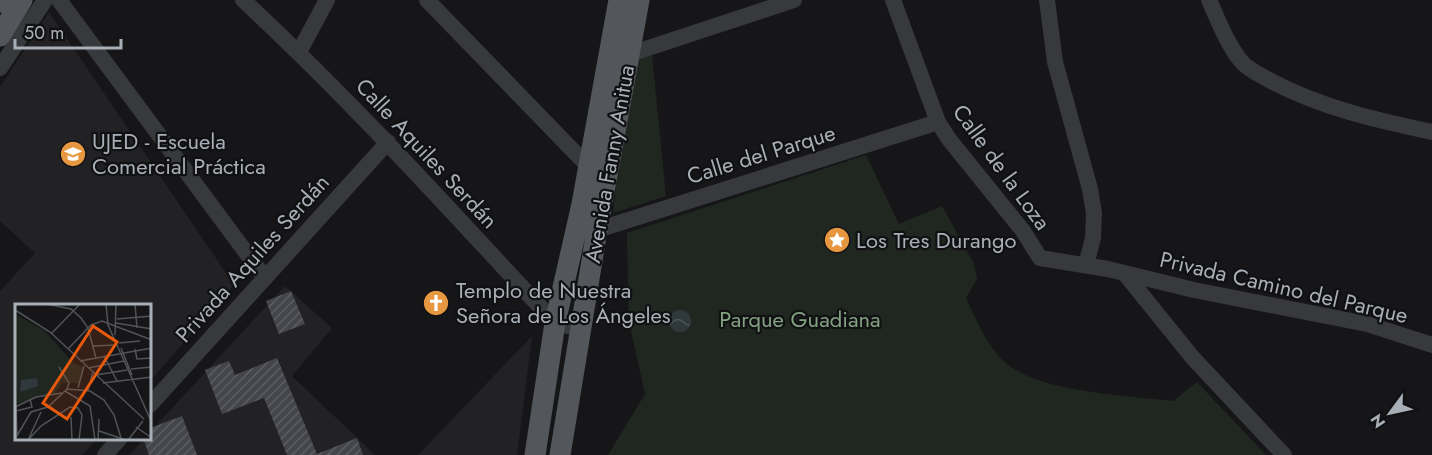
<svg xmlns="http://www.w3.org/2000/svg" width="1432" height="455" font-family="Jost,sans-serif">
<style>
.built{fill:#222225}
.park{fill:#202720}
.water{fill:url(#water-waves)}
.building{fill:url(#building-hatch)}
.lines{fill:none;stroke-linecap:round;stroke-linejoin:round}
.minor{stroke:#37393c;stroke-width:16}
.major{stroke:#53565b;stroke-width:21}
.labels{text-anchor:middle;stroke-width:4.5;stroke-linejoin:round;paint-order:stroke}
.poi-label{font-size:22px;fill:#a9afb7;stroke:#111113;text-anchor:start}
.street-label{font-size:22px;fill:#a9afb7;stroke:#111113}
.park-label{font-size:22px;fill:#83a181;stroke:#111113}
.inset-road{fill:none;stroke:#515358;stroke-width:1.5}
.view{fill:#e8590c;fill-opacity:0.15;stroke:#e8590c;stroke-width:3}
.inset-edge{fill:none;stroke:#a9afb7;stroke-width:3}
</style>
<defs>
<pattern id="water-waves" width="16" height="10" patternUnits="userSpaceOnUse" patternTransform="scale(1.5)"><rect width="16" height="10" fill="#2f393d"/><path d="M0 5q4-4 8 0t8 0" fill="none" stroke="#4a5357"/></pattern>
<pattern id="building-hatch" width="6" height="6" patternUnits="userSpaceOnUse" patternTransform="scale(1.5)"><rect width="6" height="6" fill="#45464b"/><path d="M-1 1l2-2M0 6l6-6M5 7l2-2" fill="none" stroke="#5d5e63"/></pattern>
</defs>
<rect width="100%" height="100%" fill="#161618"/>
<!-- built -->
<path class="built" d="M49 12 234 285 150 381V305H16V438L97 439 82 455H0V291L35 253 0 221V87Z
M285 286 332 328 292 376 375 455H129L144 439 150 438V432Z
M532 336 517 455H418Z"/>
<!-- park -->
<path class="park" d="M652 55 666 196 613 213 631 62Z
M866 155 899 224 942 206 974 264 977 279 966 298C977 321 987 347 1007 364 1043 393 1127 395 1173 401L1197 382 1266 455H608L645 394 629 322 627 233Z"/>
<!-- water -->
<path class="water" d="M669 321a11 11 0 1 1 22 0a11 11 0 1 1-22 0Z"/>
<!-- building -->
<path class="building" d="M291 291 305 324 279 334 266 301Z
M277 358 317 454 357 438 363 455H287L264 398 222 414 205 370 229 361 235 375Z
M182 416 197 455H149L143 438H150V428Z"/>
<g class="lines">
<!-- minor -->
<path class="minor" d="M59 0 265 278
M243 0C353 102 453 213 555 323L581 329
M427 0 588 166
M893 0 938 122 948 138 1023 231 1040 258 1108 269 1194 290 1367 324 1432 345
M1047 0 1055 62 1090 189 1094 213 1093 238 1086 265
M1209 0C1218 20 1227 44 1241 61 1247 69 1262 76 1271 81 1322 108 1376 120 1432 132
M299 52 327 0
M621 57 794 0
M0 68 45 0
M597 230 938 122
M1125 274 1193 358 1284 455
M150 405 388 142
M105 455 120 438"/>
<!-- major -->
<path class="major" d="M0 2 1 0
M0 36 22 0
M535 455 555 323 582 204 619 0
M560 455 597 230 639 0"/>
</g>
<!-- icons -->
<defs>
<g id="university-disc" transform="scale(1.35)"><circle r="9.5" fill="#e6973f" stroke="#111113"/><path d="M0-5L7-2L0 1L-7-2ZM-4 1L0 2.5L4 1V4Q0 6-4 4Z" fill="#fff"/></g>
<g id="sight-disc" transform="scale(1.35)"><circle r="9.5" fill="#e6973f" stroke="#111113"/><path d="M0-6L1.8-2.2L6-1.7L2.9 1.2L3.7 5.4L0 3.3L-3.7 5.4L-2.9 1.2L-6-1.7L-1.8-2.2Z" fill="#fff"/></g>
<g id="church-disc" transform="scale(1.35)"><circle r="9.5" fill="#e6973f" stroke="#111113"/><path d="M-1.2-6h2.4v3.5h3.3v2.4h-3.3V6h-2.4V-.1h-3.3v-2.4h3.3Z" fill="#fff"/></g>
</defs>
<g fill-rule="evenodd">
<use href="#university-disc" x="73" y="154"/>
<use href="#sight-disc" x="837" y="240"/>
<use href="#church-disc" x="436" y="303"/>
</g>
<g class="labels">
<!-- poi labels -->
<g class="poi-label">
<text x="92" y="149">UJED - Escuela<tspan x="92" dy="25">Comercial Práctica</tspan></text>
<text x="856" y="248">Los Tres Durango</text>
<text x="456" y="298">Templo de Nuestra<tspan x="456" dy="25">Señora de Los Ángeles</tspan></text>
</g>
<!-- street labels -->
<g class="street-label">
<text transform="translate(427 153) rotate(47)" y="8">Calle Aquiles Serdán</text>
<text transform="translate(761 154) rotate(-17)" y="8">Calle del Parque</text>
<text transform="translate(609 164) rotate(-80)" y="8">Avenida Fanny Anitua</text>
<text transform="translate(1002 167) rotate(54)" y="8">Calle de la Loza</text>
<text transform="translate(252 258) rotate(-48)" y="8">Privada Aquiles Serdán</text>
<text transform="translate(1284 287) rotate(13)" y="8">Privada Camino del Parque</text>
</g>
<!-- park labels -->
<g class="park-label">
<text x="800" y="327">Parque Guadiana</text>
</g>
</g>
<!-- overview -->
<g transform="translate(15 304)">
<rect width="136" height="136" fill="#161618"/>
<path d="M0 10 30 27 58 59 68 63 64 79H47L40 89 0 100Z" fill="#202720"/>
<path d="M22 74 23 82 5 88 6 76Z" fill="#2f393d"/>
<path class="inset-road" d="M32 0 56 5 66 14 73 24 81 54M91 0 93 21 137 119M120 0 122 24M0 6 35 28 129 115M102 15 137 12M101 19 137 25M36 30 65 0M100 31 101 0M104 39 125 37M78 42 101 41M106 44 117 71M53 45 76 21 87 17 137 36M120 45 122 55 137 54M89 52 102 77M65 57 137 44M44 63 54 79 52 85M73 64 109 57M116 65 137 63M81 71 112 66M88 79 137 73M63 84 69 62M52 85 75 87 89 96 99 111 106 134M73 86 78 68M50 87 75 102 80 136M0 103 21 93 47 89M1 103 2 131M1 107 17 103 15 95M56 113 57 136M121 123 137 134M84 127 111 136M0 135 16 108 33 103 52 85M13 136 26 122 55 103 63 104 67 111 64 136M13 136 26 108M83 136 84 115M113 136 128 117"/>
<path class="view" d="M78 22 102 38 52 115 28 99Z"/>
<rect width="136" height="136" class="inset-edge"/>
</g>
<!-- north arrow -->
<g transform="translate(1390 413) rotate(237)" stroke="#111113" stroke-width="4.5" paint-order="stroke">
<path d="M0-4.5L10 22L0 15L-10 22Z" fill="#a9afb7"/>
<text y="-9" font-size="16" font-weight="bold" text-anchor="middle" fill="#a9afb7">N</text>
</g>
<!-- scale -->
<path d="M15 39v9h106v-9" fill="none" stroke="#a9afb7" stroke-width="3"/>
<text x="24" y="39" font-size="18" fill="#a9afb7" stroke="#111113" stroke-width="4.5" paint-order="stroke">50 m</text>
</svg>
